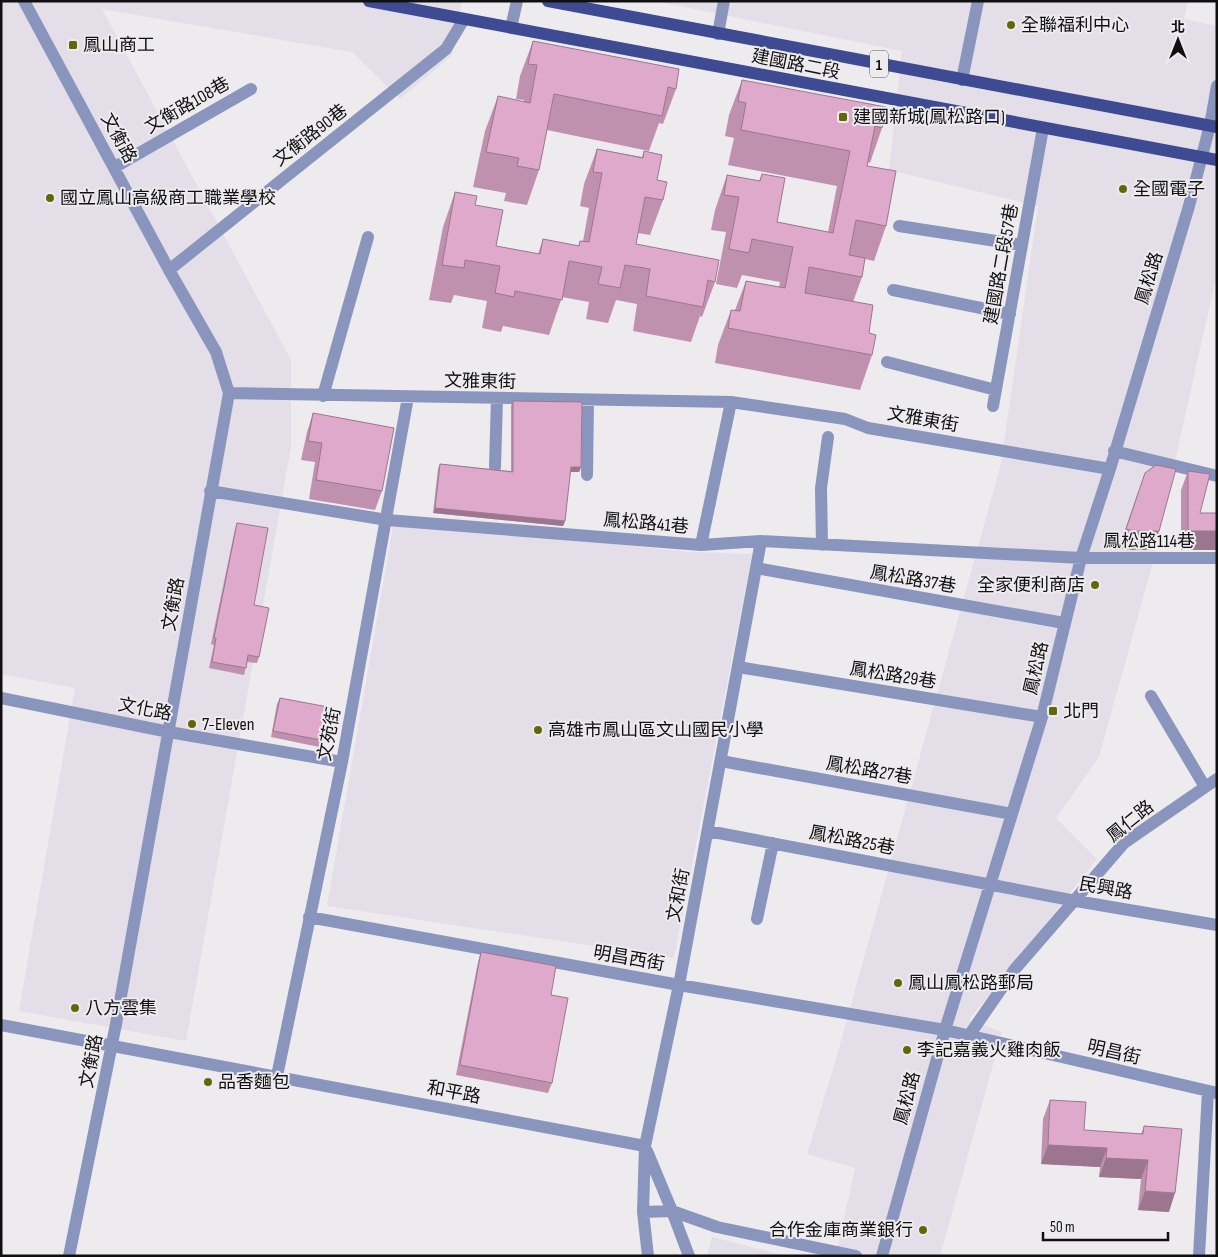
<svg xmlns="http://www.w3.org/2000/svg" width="1218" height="1257" font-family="'Sofia Sans Condensed','Noto Sans TC',sans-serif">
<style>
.built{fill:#e3dee8}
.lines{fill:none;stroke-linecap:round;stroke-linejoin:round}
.minor{stroke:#8a95be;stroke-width:12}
.major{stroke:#3e4a91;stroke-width:12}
.wall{fill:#c091af}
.shaded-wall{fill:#9c768f}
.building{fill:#dfa9cc;stroke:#9c768f}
.poi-dot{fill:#626807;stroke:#edebee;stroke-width:2}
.labels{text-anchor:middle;stroke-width:4;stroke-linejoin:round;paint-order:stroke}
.shield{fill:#edebee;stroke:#535253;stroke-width:1}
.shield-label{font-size:16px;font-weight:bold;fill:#111011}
.poi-label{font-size:18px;fill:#111011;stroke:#edebee;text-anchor:start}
.street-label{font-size:18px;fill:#111011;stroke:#edebee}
</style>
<rect width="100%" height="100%" fill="#edebee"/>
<!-- built -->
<path class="built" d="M1 1H462L452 55 400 99 352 52 102 9 291 360V447L186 1041 19 1011 75 688 1 674Z
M655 1H1188L1184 19 1217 26V273L1151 569 1099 757 1056 818 1097 859 969 1020 1002 1032 940 1256H836L855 1168 807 1154 834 1066 1001 464 1038 206 889 170 902 51Z
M394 521 690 552 752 554 674 958 327 906Z
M712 1237 786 1256H707Z"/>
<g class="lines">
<!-- minor -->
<path class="minor" d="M24 1 169 270 216 352 229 393 116 1024 69 1256
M511 28 517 1
M718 34 724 1
M962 80 978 1
M115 167 251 89
M899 226 1022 245
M169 270 446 49 464 19
M893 290 1010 314
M887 362 996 390
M229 393 731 402
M323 396 368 237
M993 406 1043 128
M1114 451 1217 476
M495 467 497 398
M587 475 588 400
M210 491 387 520 701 545 761 541 1081 558H1217
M701 545 731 402 845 419 868 428 1110 469
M822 545 821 488 828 437
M756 568 1064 623
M738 667 1042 717
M1151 696 1205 787
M1 698 169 732 342 762
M721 761 1012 814
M708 831 1076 901 1217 925
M309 917 679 985 945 1030 1217 1093
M757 919 773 843
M1 1025 645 1146
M968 1037 1015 969 1124 843 1217 779
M277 1076 342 762 408 397
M647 1151 672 1211 717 1227 856 1256
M643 1212 672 1211 689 1256
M648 1256 643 1212 645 1146 679 985 761 541
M882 1256 945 1030 1042 717 1081 558 1110 469 1189 206 1210 125 1217 86
M1199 1256 1208 1091"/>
<!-- major -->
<path class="major" d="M369 1 1217 160
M548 1 1217 127"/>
</g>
<!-- wall -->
<path class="wall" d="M533 41 676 89 663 124 659 123 649 151 547 130 539 170 527 205 504 201 506 193 473 187 485 131 498 96 524 102V100L516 99 520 76Z
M742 80 882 128 870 163 868 162 867 166 886 226 874 261 865 259 862 277 853 302 869 333 872 355 860 390 715 363 718 345 731 310H735L746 281 779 287 780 282 742 275 737 288 716 284 726 232 711 230 715 210 727 175 759 181 762 174 777 222 828 232 837 186 728 165 734 138 725 136 729 115Z
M597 149 642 157 644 151 657 180 663 200 650 235 638 233 636 244 715 282 702 317 700 316 691 342 633 331 637 304 616 300 608 323 586 319 589 302 562 297 549 335 503 326 501 332 482 328 487 301 454 295 451 303 429 300 443 227 455 192 475 205 496 246 538 254 543 239 578 246 580 241H583L589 208 580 206 584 184Z
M513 401 581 467 579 472H570L565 521 563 526 433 513 438 469 440 464 511 471V406Z
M313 413 382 491 375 510 309 499 315 462 301 460 307 432Z
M1188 471 1200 513H1217V550H1181V490Z
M1138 492 1152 550H1127L1119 548Z
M237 523 259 657 257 663 247 662 244 675 209 668 214 645 211 644 235 529Z
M280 698 321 740 319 747 271 737 277 704Z
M481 952 552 1083 548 1093 456 1075 478 962Z
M1050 1100 1084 1130 1141 1134 1144 1126 1169 1212 1138 1210 1141 1179 1099 1177 1100 1167 1041 1164 1043 1119Z"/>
<!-- shaded-wall -->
<path class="shaded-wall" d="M571 467H581L579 472H569Z
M435 508 565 521 563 526 433 513Z
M1134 531H1159L1152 550H1127Z
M1188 531H1217V550H1181Z
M1048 1145 1107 1148 1100 1167 1041 1164Z
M1106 1158 1148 1160 1141 1179 1099 1177Z
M1145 1191 1175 1193 1169 1212 1138 1210Z"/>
<!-- building -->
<path class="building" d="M533 41 679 69 676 89 668 87 662 116 554 94 539 170 517 166 519 158 486 152 498 96 530 103 537 65 528 64Z
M742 80 886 107 882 128 875 126 867 166 896 171 886 226 856 220 849 255 865 258 862 277 809 267 805 293 873 305 869 333 876 335 872 355 728 328 731 310 740 311 746 281 785 288 793 247 752 239 749 253 729 249 739 197 724 195 727 175 760 181 762 174 785 178 777 222 833 233 850 151 741 130 746 103 738 101Z
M597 149 643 158 644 151 662 155 657 180 667 182 663 200 645 197 636 244 719 260 715 282 708 280 703 307 646 296 650 269 625 265 620 288 598 284 602 267 569 261 562 300 515 291 514 297 495 293 500 266 465 260 464 268 442 265 455 192 477 196 475 205 503 210 496 246 540 254 543 239 579 246 580 241 589 242 602 173 593 172Z
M513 401 582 402 581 467H571L565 521 435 508 440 464 513 472Z
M313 413 394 428 382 491 316 480 322 443 308 441Z
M1156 465 1176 469 1159 531H1134L1126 529 1145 473Z
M1188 471 1210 474 1200 513H1217V531H1188Z
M237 523 268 528 254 605 269 608 259 657 248 655 246 668 212 662 216 638H214Z
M280 698 328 707 321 740 273 731Z
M481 952 556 966 551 995 568 998 552 1083 460 1065Z
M1050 1100 1086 1102 1084 1130 1143 1134 1144 1126 1182 1129 1175 1193 1145 1191 1148 1160 1106 1158 1107 1148 1048 1145Z"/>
<!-- markers -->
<g class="poi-dot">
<circle cx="1011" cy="25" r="5"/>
<rect x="68" y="40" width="10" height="10" rx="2.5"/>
<rect x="838" y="112" width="10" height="10" rx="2.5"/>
<circle cx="1123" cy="189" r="5"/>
<circle cx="50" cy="198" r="5"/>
<circle cx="1095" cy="585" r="5"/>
<rect x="1048" y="706" width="10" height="10" rx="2.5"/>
<circle cx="192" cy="724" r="5"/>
<circle cx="538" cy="730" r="5"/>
<circle cx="898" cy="983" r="5"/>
<circle cx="75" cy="1008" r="5"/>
<circle cx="907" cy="1050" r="5"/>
<circle cx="208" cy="1082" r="5"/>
<circle cx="923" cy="1230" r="5"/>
</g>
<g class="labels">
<!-- shield labels -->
<rect class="shield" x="870" y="50.5" width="18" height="27" rx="4"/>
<g class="shield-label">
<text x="879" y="70">1</text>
</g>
<!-- poi labels -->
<g class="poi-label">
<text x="1021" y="31">全聯福利中心</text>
<text x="83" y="51">鳳山商工</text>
<text x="853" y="123">建國新城(鳳松路口)</text>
<text x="1133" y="195">全國電子</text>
<text x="60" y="204">國立鳳山高級商工職業學校</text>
<text x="1085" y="591" text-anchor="end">全家便利商店</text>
<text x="1063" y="717">北門</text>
<text x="202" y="730">7-Eleven</text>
<text x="548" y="736">高雄市鳳山區文山國民小學</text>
<text x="908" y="989">鳳山鳳松路郵局</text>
<text x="85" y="1014">八方雲集</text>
<text x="917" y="1056">李記嘉義火雞肉飯</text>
<text x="218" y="1088">品香麵包</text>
<text x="913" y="1236" text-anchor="end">合作金庫商業銀行</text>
</g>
<!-- street labels -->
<g class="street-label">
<text transform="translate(796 64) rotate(11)" y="6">建國路二段</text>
<text transform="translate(187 105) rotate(-30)" y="6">文衡路108巷</text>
<text transform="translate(310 135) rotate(-38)" y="6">文衡路90巷</text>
<text transform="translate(119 138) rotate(61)" y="6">文衡路</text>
<text transform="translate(1001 264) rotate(-80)" y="6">建國路二段57巷</text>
<text transform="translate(1149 278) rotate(-73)" y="6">鳳松路</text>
<text transform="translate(480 381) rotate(1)" y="6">文雅東街</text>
<text transform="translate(923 419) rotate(10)" y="6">文雅東街</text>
<text transform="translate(646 523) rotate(5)" y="6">鳳松路41巷</text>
<text x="1149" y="547">鳳松路114巷</text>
<text transform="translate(913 579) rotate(10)" y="6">鳳松路37巷</text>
<text transform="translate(173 604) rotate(-80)" y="6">文衡路</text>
<text transform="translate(1036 668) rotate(-77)" y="6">鳳松路</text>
<text transform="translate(893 675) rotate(9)" y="6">鳳松路29巷</text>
<text transform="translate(145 709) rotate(11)" y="6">文化路</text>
<text transform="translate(329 734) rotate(-79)" y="6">文苑街</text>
<text transform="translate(869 770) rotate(10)" y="6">鳳松路27巷</text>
<text transform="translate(1130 821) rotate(-39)" y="6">鳳仁路</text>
<text transform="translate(852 840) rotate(11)" y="6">鳳松路25巷</text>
<text transform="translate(1106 888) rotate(10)" y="6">民興路</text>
<text transform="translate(678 895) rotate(-79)" y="6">文和街</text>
<text transform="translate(629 958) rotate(10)" y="6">明昌西街</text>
<text transform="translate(1114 1052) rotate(13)" y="6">明昌街</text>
<text transform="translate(91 1061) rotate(-79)" y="6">文衡路</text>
<text transform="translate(454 1092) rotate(11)" y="6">和平路</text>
<text transform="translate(907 1098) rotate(-75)" y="6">鳳松路</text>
</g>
</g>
<!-- border -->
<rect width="1218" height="1257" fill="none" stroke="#111011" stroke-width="5"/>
<!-- north arrow -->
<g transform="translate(1178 40)" stroke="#edebee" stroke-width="4" paint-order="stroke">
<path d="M0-4L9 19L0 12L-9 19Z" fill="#111011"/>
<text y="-8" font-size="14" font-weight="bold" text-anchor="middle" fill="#111011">北</text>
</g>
<!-- scale -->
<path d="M1043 1232v8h125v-8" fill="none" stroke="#111011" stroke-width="2.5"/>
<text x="1050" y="1232" font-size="15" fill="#111011" stroke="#edebee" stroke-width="4" paint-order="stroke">50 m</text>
</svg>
